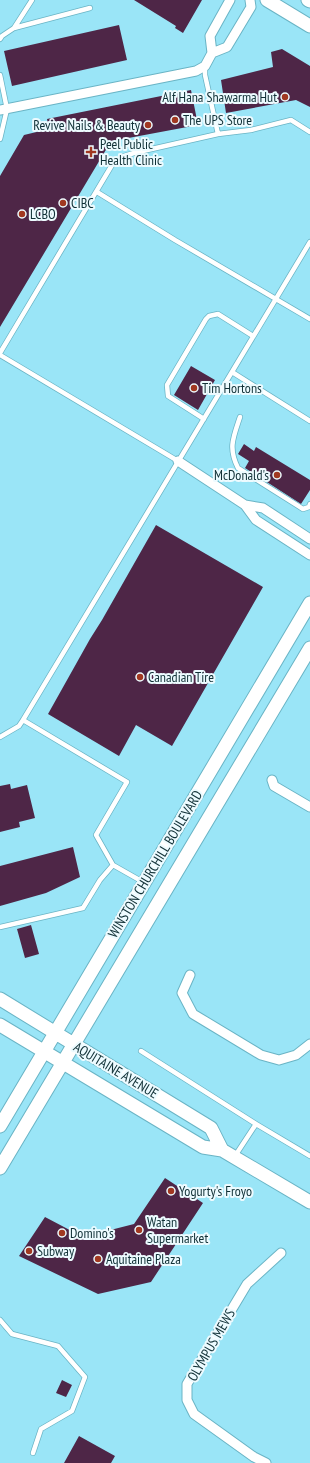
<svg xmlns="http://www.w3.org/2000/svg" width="310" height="1463" font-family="'PT Sans Narrow',sans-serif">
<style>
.building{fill:#4e2647}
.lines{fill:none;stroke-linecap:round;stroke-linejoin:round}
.lane-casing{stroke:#6ab4c5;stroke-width:6}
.street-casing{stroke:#6ab4c5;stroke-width:11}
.secondary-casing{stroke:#6ab4c5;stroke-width:15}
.lane{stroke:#fff;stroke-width:4.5}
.street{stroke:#fff;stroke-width:9}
.secondary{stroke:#fff;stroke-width:13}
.poi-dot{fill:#a13821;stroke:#edfbff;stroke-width:1.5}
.labels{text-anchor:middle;stroke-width:4;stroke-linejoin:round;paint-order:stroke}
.poi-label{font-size:14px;fill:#103036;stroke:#edfbff;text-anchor:start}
.street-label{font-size:14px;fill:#103036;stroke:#edfbff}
</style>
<rect width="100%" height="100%" fill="#9ae5f7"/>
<!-- building -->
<path class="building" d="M134 0H202L183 33 175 28 176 26Z
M119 25 127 60 12 86 4 51Z
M282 49 310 66V107L296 100 226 113 221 80 273 67 271 52Z
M191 90 198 125 107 142V148L0 327V176L24 135 49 129 47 119Z
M191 366 215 380 198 410 174 395Z
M244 444 254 451 256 447 310 480V490L301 504 245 468 249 461 238 454Z
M156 525 263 587 172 746 136 725 119 756 48 714 90 639 102 620Z
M10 784 11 789 27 785 35 818 19 822 20 827 0 832V786Z
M73 847 80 877 46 893 0 906V866Z
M31 925 39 954 25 958 17 929Z
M165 1178 203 1203 151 1282 98 1294 19 1256 45 1217 83 1237 134 1224Z
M62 1380 72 1385 66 1397 56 1393Z
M79 1436 115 1456 111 1463H64Z"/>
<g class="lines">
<!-- lane casing -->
<g class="lane-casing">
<path id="lane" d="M14 28 90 8
M0 39 2 36 14 28 32 0
M205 66V75L218 134 251 130 291 120 310 132
M0 75 7 109 0 139
M97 192 175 240 310 319
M0 353 112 165 124 156 134 153 218 134
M0 355 178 461
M232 372 310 421
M240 417C233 438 228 448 238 468L303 509 309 507 310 504
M204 419 168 396 167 385 206 319 209 316 218 314 253 336
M23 720 127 782 96 835 113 865
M0 737 19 726 23 720 310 242
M0 927 83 908 100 880 113 865 143 882
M141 1051 256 1124 310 1156
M235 1156 256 1124
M0 1320 12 1334 58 1346 85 1377 72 1411 41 1429 33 1453"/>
</g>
<!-- street casing -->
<g class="street-casing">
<path id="street" d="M212 53 227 47 251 7 250 0
M0 110 196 71 205 66 212 53 210 36 230 0
M178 461 245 505 256 520 310 555
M245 505 263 508 310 539
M272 780 274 786 310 807
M190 975 182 993 193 1014 261 1055 279 1060 296 1055 310 1044
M266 1463 254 1457 194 1414 187 1400V1384L247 1284 281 1253"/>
</g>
<!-- secondary casing -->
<g class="secondary-casing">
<path id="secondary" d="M267 0 310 26
M308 0 310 1
M0 999 211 1128 222 1150
M0 1025 203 1147 222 1150 310 1202
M0 1126 310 603
M0 1168 310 648"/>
</g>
<!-- lane -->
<use href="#lane" class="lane"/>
<!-- street -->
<use href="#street" class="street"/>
<!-- secondary -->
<use href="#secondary" class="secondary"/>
</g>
<!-- markers -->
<g class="poi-dot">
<circle cx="285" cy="97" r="4"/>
<circle cx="175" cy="120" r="4"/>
<circle cx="148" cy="125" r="4"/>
<path d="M89 146h4v4h4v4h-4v4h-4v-4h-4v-4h4z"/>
<circle cx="63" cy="203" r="4"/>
<circle cx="22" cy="214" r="4"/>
<circle cx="194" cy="388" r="4"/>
<circle cx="277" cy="475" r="4"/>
<circle cx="140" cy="677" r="4"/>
<circle cx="171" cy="1191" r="4"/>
<circle cx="139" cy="1230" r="4"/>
<circle cx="62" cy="1233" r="4"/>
<circle cx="29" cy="1251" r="4"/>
<circle cx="98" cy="1259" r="4"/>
</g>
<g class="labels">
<!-- poi labels -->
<g class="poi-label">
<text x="277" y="102" text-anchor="end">Alf Hana Shawarma Hut</text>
<text x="183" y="125">The UPS Store</text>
<text x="140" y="130" text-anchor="end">Revive Nails &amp; Beauty</text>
<text x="100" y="149">Peel Public<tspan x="100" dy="16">Health Clinic</tspan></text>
<text x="71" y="208">CIBC</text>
<text x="30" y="219">LCBO</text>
<text x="202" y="393">Tim Hortons</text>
<text x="269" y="480" text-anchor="end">McDonald's</text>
<text x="148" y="682">Canadian Tire</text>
<text x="179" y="1196">Yogurty's Froyo</text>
<text x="147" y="1227">Watan<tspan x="147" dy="16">Supermarket</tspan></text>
<text x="70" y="1238">Domino's</text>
<text x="37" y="1256">Subway</text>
<text x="106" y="1264">Aquitaine Plaza</text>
</g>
<!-- street labels -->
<g class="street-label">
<text transform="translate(155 864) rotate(-59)" y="5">WINSTON CHURCHILL BOULEVARD</text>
<text transform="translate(116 1070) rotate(31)" y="5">AQUITAINE AVENUE</text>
<text transform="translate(211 1345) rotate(-60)" y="5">OLYMPUS MEWS</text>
</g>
</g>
</svg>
